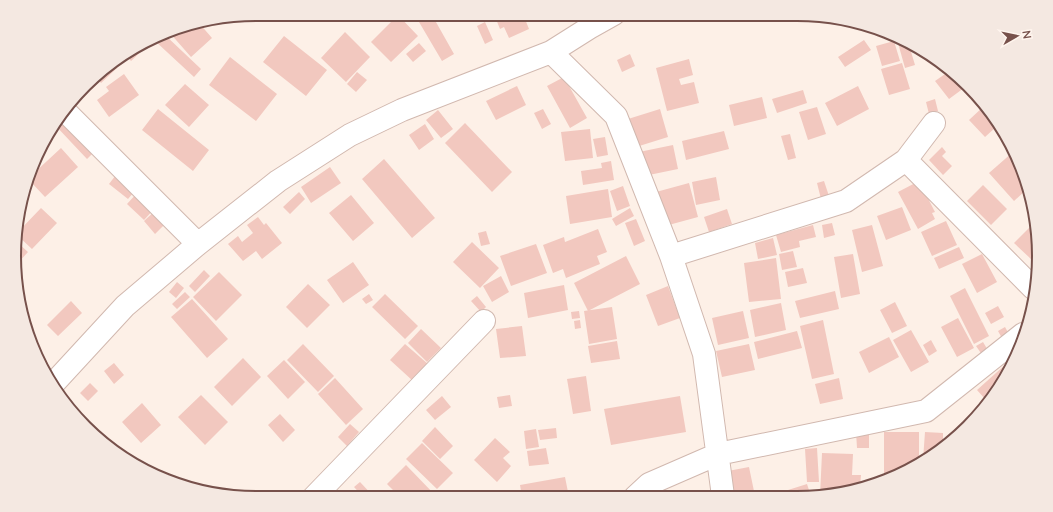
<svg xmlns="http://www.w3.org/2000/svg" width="1053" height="512" font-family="Lato,sans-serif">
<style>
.building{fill:#f2c8bf}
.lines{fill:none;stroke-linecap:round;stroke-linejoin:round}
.minor-casing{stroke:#d1b8af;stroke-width:24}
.minor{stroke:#fff;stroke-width:22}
.rim{fill:none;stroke:#77514b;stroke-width:2}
</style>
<rect width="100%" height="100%" fill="#fdf0e7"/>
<!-- building -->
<path class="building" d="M494 14H519V16L523 14 529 29 509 38 504 27 500 29Z
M398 15 418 36 391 62 371 42Z
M432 15 454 54 442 61 419 22Z
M485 22 493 40 485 44 477 26Z
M199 23 212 38 191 57 169 32 178 27Z
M345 32 370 57 346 82 321 58Z
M164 34 201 69 194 77 154 40Z
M284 36 327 70 306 96 263 62Z
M864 40 871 50 845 67 838 57Z
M894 41 900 61 882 66 876 46Z
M151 42 131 61 126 55Z
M903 42 909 45 915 65 905 68 898 43Z
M419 43 426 51 413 62 406 54Z
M630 54 635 66 622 72 617 60Z
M230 57 277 94 256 121 209 85Z
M689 59 693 75 679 79 681 85 694 82 699 103 667 111 656 68Z
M112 62 117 68 101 83 96 77 109 64Z
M902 63 910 89 889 95 881 69Z
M357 72 367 80 356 92 347 84Z
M948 72 968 85 949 99 935 81Z
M124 74 139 95 109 117 97 100 109 91 106 87Z
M564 77 587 118 570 128 547 86Z
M185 84 209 105 189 127 165 105Z
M517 86 526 105 496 120 486 101Z
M858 86 869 109 837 126 825 103Z
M803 90 807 103 777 113 772 99Z
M762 97 767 118 734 126 729 105Z
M935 99 938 111 929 114 926 102Z
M817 107 826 134 808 140 799 112Z
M983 107 996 127 985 137 969 120Z
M158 109 209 150 193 171 142 130Z
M543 109 551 124 542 129 534 113Z
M660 109 668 137 636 147 628 119Z
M438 110 453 129 441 138 426 120Z
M62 114 96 150 87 159 54 124Z
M465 123 512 172 492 192 445 143Z
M425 124 434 139 419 150 409 135Z
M590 129 593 158 565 161 561 132Z
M724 131 729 149 686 160 682 141Z
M790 134 796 158 788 160 781 136Z
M605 137 608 155 597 157 593 139Z
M673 145 678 169 644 176 639 152Z
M942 147 946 152 942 156 952 166 943 175 929 160Z
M61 148 78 167 45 197 30 181 33 174Z
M1013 152 1021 164 1026 190 1014 201 989 173Z
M384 159 435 218 412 238 362 179Z
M611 161 614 180 583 185 581 171 602 168 601 163Z
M330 167 341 183 311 203 301 187Z
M119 171 139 186 128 199 109 184Z
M716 177 720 200 696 205 692 182Z
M824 181 829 196 821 199 817 183Z
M919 181 935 212 932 213 935 219 918 229 898 192Z
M689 183 698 217 665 226 656 192Z
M983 185 1007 209 991 225 967 201Z
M623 186 630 206 617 211 610 191Z
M608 189 612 217 570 224 566 196Z
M138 192 155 208 144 220 127 204Z
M299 192 305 199 290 214 283 207Z
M351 195 374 223 353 241 329 213Z
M902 207 911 230 886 240 877 216Z
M41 208 57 223 32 249 18 236V232Z
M630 208 634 216 616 226 612 219Z
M727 209 732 224 709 232 704 217Z
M156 210 167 222 155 234 144 221Z
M258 217 264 225 266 223 282 243 262 259 256 251 243 261 228 244 238 236 242 242 253 233 247 225Z
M636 219 645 241 634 246 625 223Z
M946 221 957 245 932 256 921 232Z
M832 223 835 235 824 238 822 225Z
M1033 224 1038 254 1032 260 1014 243Z
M813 225 816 237 799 241 800 247 781 252 776 235Z
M872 225 883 266 862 272 852 230Z
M598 229 607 252 597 256 600 264 566 278 563 269 553 273 543 245 564 237 565 242Z
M486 231 490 244 481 246 478 233Z
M773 238 777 255 758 259 755 243Z
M472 242 499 268 480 288 453 262Z
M18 243 28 252 17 264Z
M536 244 547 273 511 286 500 256Z
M959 247 964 258 939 269 934 258Z
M793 251 797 267 782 270 779 254Z
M853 254 860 294 841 298 834 257Z
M982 254 997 282 977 293 962 264Z
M626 256 640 284 588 311 574 283Z
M776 258 781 299 749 302 744 263Z
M353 262 369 285 343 303 327 280Z
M803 268 807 283 788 287 785 272Z
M204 270 210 276 195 292 189 286Z
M219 272 242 295 216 321 193 297Z
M501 276 509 292 492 302 483 286Z
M177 282 184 288 176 298 169 292Z
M308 284 330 305 307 328 286 307Z
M564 285 568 310 528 318 524 293Z
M668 286 680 318 658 326 646 295Z
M965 288 989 336 974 344 950 296Z
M835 291 839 309 800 318 795 301Z
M185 292 190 297 177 309 172 304Z
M369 294 373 300 366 304 362 299Z
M385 294 418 326 405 339 372 307Z
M477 296 486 307 481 312 471 301Z
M192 299 228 339 207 358 171 317Z
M71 301 82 313 58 336 47 325Z
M895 302 907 326 892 333 880 310Z
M781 303 786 330 755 337 750 310Z
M998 306 1004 317 991 324 985 313Z
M612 307 617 339 589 344 584 311Z
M579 311 580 318 572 319 571 312Z
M743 311 749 338 718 345 712 318Z
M958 318 974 348 957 357 941 327Z
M580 320 581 328 575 329 574 321Z
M823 320 834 374 812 379 800 326Z
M522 326 526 356 500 358 496 329Z
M1005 327 1010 336 1003 340 998 331Z
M421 329 441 348 427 362 408 343Z
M911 330 929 362 911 372 893 340Z
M797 331 802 348 758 359 754 342Z
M889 337 899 357 869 373 859 352Z
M931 340 937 351 929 356 923 345Z
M617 341 620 359 591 363 588 346Z
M983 342 989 352 983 356 976 346Z
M303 344 334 376 318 392 287 360Z
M405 344 428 364 413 381 390 360Z
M749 344 755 370 722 377 716 351Z
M243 358 261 377 232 406 214 387Z
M284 360 305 382 288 399 267 376Z
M114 363 124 375 114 384 104 371Z
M1006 364 1009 368 999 387 985 399 977 390Z
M586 376 591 411 573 414 567 379Z
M335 378 363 409 346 425 318 394Z
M839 378 843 399 820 404 815 384Z
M90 383 98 391 88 401 80 393Z
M995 393 989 403 977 415 974 410Z
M201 395 228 422 205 445 178 417Z
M510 395 512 406 499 408 497 397Z
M442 396 451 407 435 420 426 410Z
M680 396 686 432 611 445 604 409Z
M142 403 161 425 141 443 122 422Z
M280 414 295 430 283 442 268 425Z
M350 424 359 432 347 446 338 437Z
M435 427 453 446 440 459 422 441Z
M556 428 557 438 540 440 538 430Z
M536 429 539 447 526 449 524 431Z
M856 432H869V448H857Z
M884 432H919V463L895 477H884Z
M925 432 943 433V449L923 460Z
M495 438 510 452 503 458 511 466 497 482 474 460Z
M422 443 453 473 437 489 406 459Z
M546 448 549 464 529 466 527 451Z
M817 448 819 482H807L805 449Z
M822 453 853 454 852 475H861L860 487 829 496H820Z
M406 465 437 497H400L387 484Z
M749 467 755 496H733L728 471Z
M565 477 569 497H522L520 485Z
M360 482 375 498H364L354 487Z
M807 484 811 496H769Z
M348 490 354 498H340Z"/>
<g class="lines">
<!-- minor casing -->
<g class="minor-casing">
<path id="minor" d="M551 52 616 116 671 256 704 354 723 496
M65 111 198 244
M906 160 1033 288
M671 256 846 201 906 160 934 123
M54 383 125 306 198 244 278 181 350 135 402 110 551 52 589 28 614 14
M635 497 649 484 718 454 926 411 1023 334
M313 498 484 321"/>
</g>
<!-- minor -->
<use href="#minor" class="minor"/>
</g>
<!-- crop -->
<path d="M0 0H1053V512H0ZM256 21H797A235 235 0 0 1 1032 256V256A235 235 0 0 1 797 491H256A235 235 0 0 1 21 256V256A235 235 0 0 1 256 21Z" fill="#f4e8e1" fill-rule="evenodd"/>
<path class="rim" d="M256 21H797A235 235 0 0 1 1032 256V256A235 235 0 0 1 797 491H256A235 235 0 0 1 21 256V256A235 235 0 0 1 256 21Z"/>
<!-- north arrow -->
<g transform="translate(1017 36) rotate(81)" stroke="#fff5ee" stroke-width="3" paint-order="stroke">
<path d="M0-3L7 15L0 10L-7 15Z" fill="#77514b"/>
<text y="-6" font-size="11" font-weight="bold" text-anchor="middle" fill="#77514b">N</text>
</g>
</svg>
